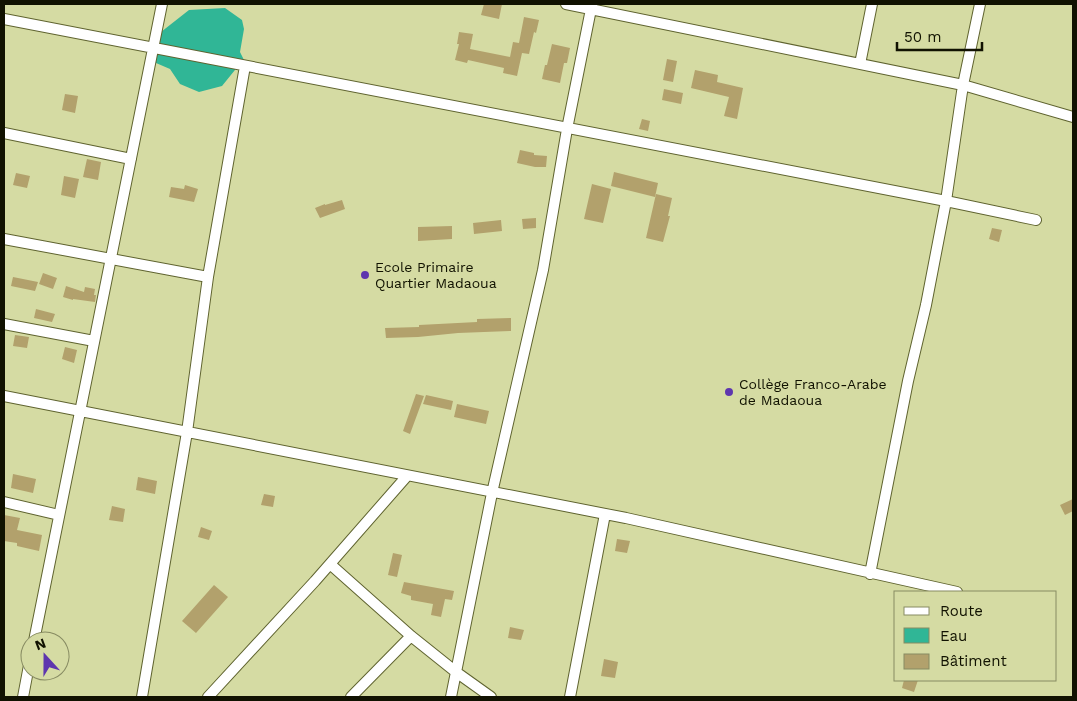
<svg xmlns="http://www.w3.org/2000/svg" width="1077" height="701" font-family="'Work Sans',sans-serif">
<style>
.water{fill:#30b696}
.building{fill:#b2a16c}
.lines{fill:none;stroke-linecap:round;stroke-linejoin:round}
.minor-casing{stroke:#5f632f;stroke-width:12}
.minor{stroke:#fff;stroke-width:10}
.poi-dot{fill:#5e36ae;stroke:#d5dba3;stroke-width:2}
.labels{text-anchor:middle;stroke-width:4;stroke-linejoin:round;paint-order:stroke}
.poi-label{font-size:14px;fill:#111201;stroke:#d5dba3;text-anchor:start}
</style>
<rect width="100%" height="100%" fill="#d5dba3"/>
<!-- water -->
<path class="water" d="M225 8 242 20 244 29 240 52 245 62 239 65 222 86 199 92 180 84 170 69 156 63 154 49 161 32 189 10Z"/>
<!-- building -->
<path class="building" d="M484 4H502L499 19 481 15Z
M524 17 539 20 536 33 534 32 529 54 522 53 517 76 503 73 504 68 468 60 467 63 455 60 459 44H457L459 32 473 34 470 49 510 57 513 42 519 43Z
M552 44 570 48 567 63H564L560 83 542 79 545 65H547Z
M667 59 677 61 673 82 663 80Z
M695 70 718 75 717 82 743 88 737 119 724 116 729 97 691 88Z
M664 89 683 93 681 104 662 100Z
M65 94 78 96 75 113 62 110Z
M642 119 650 121 648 131 639 129Z
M520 150 534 153V155L547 156 546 167H535L517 163Z
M87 159 101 162 98 180 83 177Z
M614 172 658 183 655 197 611 186Z
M16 173 30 176 27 188 13 185Z
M64 176 79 179 75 198 61 195Z
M592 184 611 189 603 223 584 219Z
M185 185 198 189 194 202 169 197 171 187 184 189Z
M656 194 672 198 668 216H670L663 242 646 238Z
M342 200 345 209 320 218 315 208 325 204V205Z
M536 218V228L523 229 522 219Z
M501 220 502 231 474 234 473 223Z
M452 226V239L418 241V227Z
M992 228 1002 230 999 242 989 239Z
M43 273 57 278 53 289 39 284Z
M13 277 38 282 35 291 11 286Z
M66 286 84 292 85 287 95 289 94 295H96L95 302 73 299V300L63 297Z
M36 309 55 314 52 322 34 318Z
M511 318V331L458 333 418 337 386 338 385 328 419 327V325L477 322V319Z
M15 335 29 337 27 348 13 346Z
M65 347 77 350 74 363 62 359Z
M416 394 424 396 410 434 403 431Z
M426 395 453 401 451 410 423 404Z
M457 404 489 411 486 424 454 417Z
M13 474 36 479 33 493 11 488Z
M138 477 157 481 155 494 136 490Z
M264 494 275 496 273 507 261 505Z
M1073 499V511L1065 515 1060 505Z
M112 506 125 509 123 522 109 520Z
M4 515 20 518 17 530 42 535 39 551 17 546V543L4 541Z
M201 527 212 531 209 540 198 537Z
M617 539 630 541 627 553 615 551Z
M393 553 402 555 397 577 388 575Z
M404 582 454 591 452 600 445 599 441 617 431 615 433 604 411 600V596L401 593Z
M214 585 228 597 196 633 182 621Z
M510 627 524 630 521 640 508 638Z
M604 659 618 662 615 678 601 676Z
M904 680H918L914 692 902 688Z"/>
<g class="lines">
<!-- minor casing -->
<g class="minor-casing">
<path id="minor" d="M566 4 963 85 1073 117
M4 19 946 201 1036 220
M860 64 872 4
M4 133 131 159
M4 239 208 277
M4 324 94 341
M4 396 626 518 957 592
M4 502 59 515
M330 564 411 636 456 672 491 697
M870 574 908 381 926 305 946 201 963 85 980 4
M34 641 162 4
M23 697 30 660
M142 697 187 432 208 277 245 66
M208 697 315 581 407 476
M351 697 411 636
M451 697 492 493 543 270 567 129 592 4
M570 697 605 514"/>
</g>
<!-- minor -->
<use href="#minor" class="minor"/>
</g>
<!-- markers -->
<g class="poi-dot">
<circle cx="365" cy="275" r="5"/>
<circle cx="729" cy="392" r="5"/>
</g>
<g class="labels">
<!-- poi labels -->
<g class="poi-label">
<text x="375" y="272">Ecole Primaire<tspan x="375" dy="16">Quartier Madaoua</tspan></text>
<text x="739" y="389">Collège Franco-Arabe<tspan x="739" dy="16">de Madaoua</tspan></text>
</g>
</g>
<!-- border -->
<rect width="1077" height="701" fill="none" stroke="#111201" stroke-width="10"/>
<!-- legend -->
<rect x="894" y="591" width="162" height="90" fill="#d5dba3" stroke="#878b62"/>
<rect x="904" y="607" width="25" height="8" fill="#ffffff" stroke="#878b62"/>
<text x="940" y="616" font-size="15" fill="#111201">Route</text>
<rect x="904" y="628" width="25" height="15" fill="#30b696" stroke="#878b62"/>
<text x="940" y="641" font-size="15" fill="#111201">Eau</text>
<rect x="904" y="654" width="25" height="15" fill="#b2a16c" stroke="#878b62"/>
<text x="940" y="666" font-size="15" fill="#111201">Bâtiment</text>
<!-- north arrow -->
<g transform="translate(45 656) rotate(339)"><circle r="24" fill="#d5dba3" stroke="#878b62"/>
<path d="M0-4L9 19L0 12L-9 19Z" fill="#5e36ae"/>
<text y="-8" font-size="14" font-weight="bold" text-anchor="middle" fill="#111201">N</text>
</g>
<!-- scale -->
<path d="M897 42v8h85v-8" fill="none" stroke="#111201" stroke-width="2.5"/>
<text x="904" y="42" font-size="15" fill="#111201" stroke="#d5dba3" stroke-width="4" paint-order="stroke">50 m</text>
</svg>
